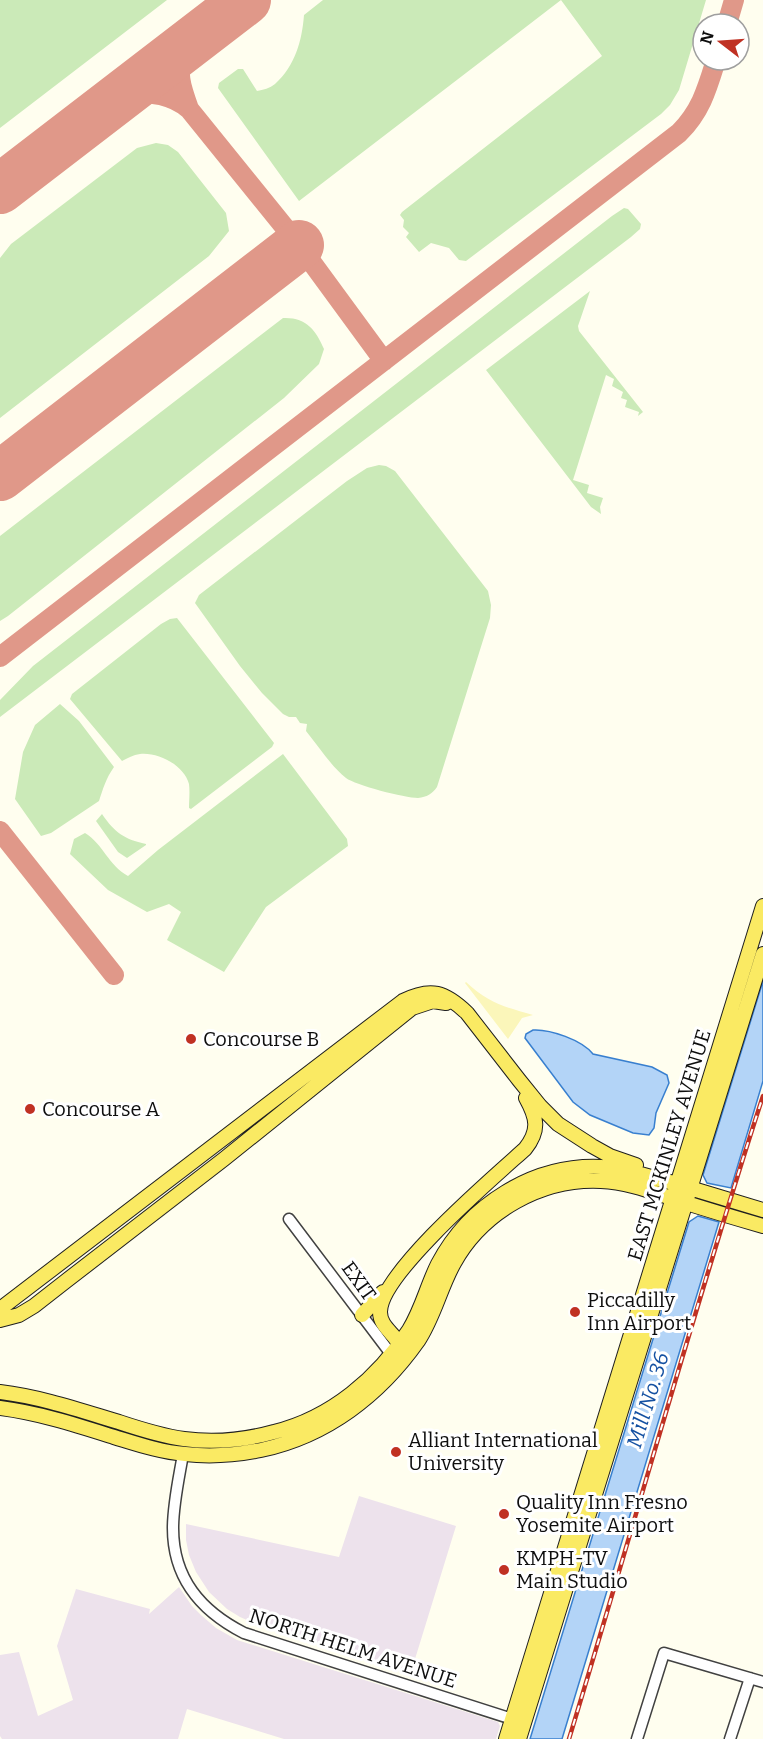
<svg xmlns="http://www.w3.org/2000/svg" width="763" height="1739" font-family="Bitter,serif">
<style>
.industrial{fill:#ede2ec}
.green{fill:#cbeab8}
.sand{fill:#fbf6ba}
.water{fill:#b3d4f7;stroke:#387fcf;stroke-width:1.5}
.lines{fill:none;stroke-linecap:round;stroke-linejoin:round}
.taxiway{stroke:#e09889;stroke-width:20}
.runway{stroke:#e09889;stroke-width:50}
.minor-casing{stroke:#414141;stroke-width:13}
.major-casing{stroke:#1f1f1f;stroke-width:16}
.minor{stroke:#fff;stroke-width:10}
.major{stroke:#faea63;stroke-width:14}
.rail-casing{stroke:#c03123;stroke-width:4.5}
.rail{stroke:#fff;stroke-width:2;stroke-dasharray:7;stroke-linecap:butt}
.poi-dot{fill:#c03123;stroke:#fff;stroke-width:2}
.labels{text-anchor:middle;stroke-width:6;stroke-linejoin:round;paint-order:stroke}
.poi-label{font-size:20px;fill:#0e0e0e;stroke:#fff;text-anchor:start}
.street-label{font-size:20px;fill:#0e0e0e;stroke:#fff}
.water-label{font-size:21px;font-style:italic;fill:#1551a2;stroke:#fff}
</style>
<rect width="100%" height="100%" fill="#fffeef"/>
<!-- industrial -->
<path class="industrial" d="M359 1496 456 1526 411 1672 256 1624 240 1617 227 1609 209 1592 196 1572 189 1555 186 1540V1524L339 1557Z
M179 1587 192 1606 201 1615 216 1628 237 1640 498 1722 500 1726 496 1739H284L187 1709 178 1739H2L0 1736V1655L19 1652 38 1716 73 1700 57 1646 76 1589 150 1609 149 1614Z"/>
<!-- green -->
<path class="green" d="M0 0H167L0 128Z
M323 0H561L299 201 218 88 219 83 238 69H243L257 91C263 90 270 88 275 84 295 66 302 41 304 15Z
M561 0H706L679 90 670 105 661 114 466 261 459 260 449 248 431 243 419 252 406 237 409 233 403 227 404 220 400 215 402 212 602 56Z
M156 143 168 145 178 152 226 213 229 231 209 256 0 418V258L11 244 137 148Z
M624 208 628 209 641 224 640 229 631 237 0 717V700L33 666 612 216Z
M590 291 578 326 579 331 643 412 638 416 639 412 625 407 627 400 621 398 623 392 612 386 614 379 606 375 573 480 589 485 587 493 603 498 600 507 601 514 591 507 486 370Z
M283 318C306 317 316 330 324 349L319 364 284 398 8 616 0 621V536Z
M379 465 386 466 395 471 488 591 491 605 490 618 437 787C432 794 427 797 418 798 405 798 355 785 346 778 331 766 319 747 306 731L307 724 300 723 296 717H289L283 714 262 693 240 666 195 603 199 595 347 481 367 468Z
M177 618 274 743 272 747 191 809 189 808C189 801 190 792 189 784 184 765 158 752 140 754 133 755 128 758 122 761L70 699 72 694 161 624 170 619Z
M60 704 79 721 114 767C106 778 103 789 99 801L51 833 41 836 15 799 23 752 35 725Z
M283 754 347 839 348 846 266 907 224 972 167 940 181 912 169 904 147 912 108 890 70 854 74 839 85 833C104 845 108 865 128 876L158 850Z
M102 814C115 833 124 839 146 844V845L127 858 118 852 96 821Z"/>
<!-- sand -->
<path class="sand" d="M466 982C488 1003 505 1007 533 1015L522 1018 508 1039 465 983Z"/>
<!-- water -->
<path class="water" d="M763 981V1081L731 1188 707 1183 703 1175Z
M533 1030C550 1029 582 1040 593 1054L652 1067 667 1075 669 1083 656 1113 654 1128 649 1135 633 1133 590 1115 573 1102 525 1038 526 1034Z
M698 1216 719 1222 562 1739H530L689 1222Z"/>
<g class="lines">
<!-- taxiway -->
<path class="taxiway" d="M727 24 734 0
M183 49C177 75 180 84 189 109
M127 92C150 93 170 93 189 109L299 245 384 361
M0 657 679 133C701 111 707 89 716 60
M0 831 114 975"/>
<!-- runway -->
<path class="runway" d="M0 189 246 0
M0 476 299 245"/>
<!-- minor casing -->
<g class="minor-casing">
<path id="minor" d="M289 1219 391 1354 397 1358
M183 1454C179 1478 173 1504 173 1528 173 1579 201 1611 244 1633L512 1719
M637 1739 664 1653 763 1682
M730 1739 750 1678"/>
</g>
<!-- major casing -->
<g class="major-casing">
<path id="major" d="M0 1309 403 1001C431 987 445 992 467 1013L519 1080 540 1106 558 1124 592 1146 610 1156 636 1165
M362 1315 383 1292
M0 1320 19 1315 34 1306 66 1281 224 1159 412 1008 433 1001 446 1003
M401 1350C399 1335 380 1329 380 1312 380 1274 495 1176 525 1149 540 1130 537 1118 526 1098
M0 1392C41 1397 79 1410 119 1422 140 1429 162 1436 184 1439 214 1443 245 1440 274 1432 331 1418 378 1378 409 1330 422 1309 427 1286 438 1264 469 1205 533 1164 601 1167 622 1168 643 1175 663 1180 696 1190 730 1200 763 1210
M0 1408C39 1413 76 1425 114 1437 137 1444 160 1452 185 1454 210 1457 236 1455 261 1450 327 1436 380 1395 418 1341 434 1317 440 1288 454 1263 483 1211 542 1178 601 1181 629 1182 655 1193 680 1201 708 1210 735 1218 763 1226
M506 1739 763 906
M519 1739 763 954"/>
</g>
<!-- minor -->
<use href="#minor" class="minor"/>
<!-- major -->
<use href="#major" class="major"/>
<!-- rail casing -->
<g class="rail-casing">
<path id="rail" d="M569 1739C634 1525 694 1309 763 1096"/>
</g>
<!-- rail -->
<use href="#rail" class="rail"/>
</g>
<!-- markers -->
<g class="poi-dot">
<circle cx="191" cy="1039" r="6"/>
<circle cx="30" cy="1109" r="6"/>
<circle cx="575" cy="1312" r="6"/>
<circle cx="396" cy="1452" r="6"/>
<circle cx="504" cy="1514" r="6"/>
<circle cx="504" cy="1570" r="6"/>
</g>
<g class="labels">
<!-- poi labels -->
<g class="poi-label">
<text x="203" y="1046">Concourse B</text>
<text x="42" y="1116">Concourse A</text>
<text x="587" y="1307">Piccadilly<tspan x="587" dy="23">Inn Airport</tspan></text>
<text x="408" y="1447">Alliant International<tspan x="408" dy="23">University</tspan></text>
<text x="516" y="1509">Quality Inn Fresno<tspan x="516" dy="23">Yosemite Airport</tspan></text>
<text x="516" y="1565">KMPH-TV<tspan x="516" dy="23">Main Studio</tspan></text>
</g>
<!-- street labels -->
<g class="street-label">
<text transform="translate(669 1145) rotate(-73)" y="7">EAST MCKINLEY AVENUE</text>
<text transform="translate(359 1281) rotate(54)" y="7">EXIT</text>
<text transform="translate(353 1648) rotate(18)" y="7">NORTH HELM AVENUE</text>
</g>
<!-- water labels -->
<g class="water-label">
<text transform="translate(648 1400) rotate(-73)" y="7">Mill No. 36</text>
</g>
</g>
<!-- north arrow -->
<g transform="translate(721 42) rotate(287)"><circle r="28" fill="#ffffff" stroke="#9f9f9f" stroke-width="1.5"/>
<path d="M0-4.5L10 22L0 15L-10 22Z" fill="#c03123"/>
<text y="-9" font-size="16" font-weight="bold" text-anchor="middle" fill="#0e0e0e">N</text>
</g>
</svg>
